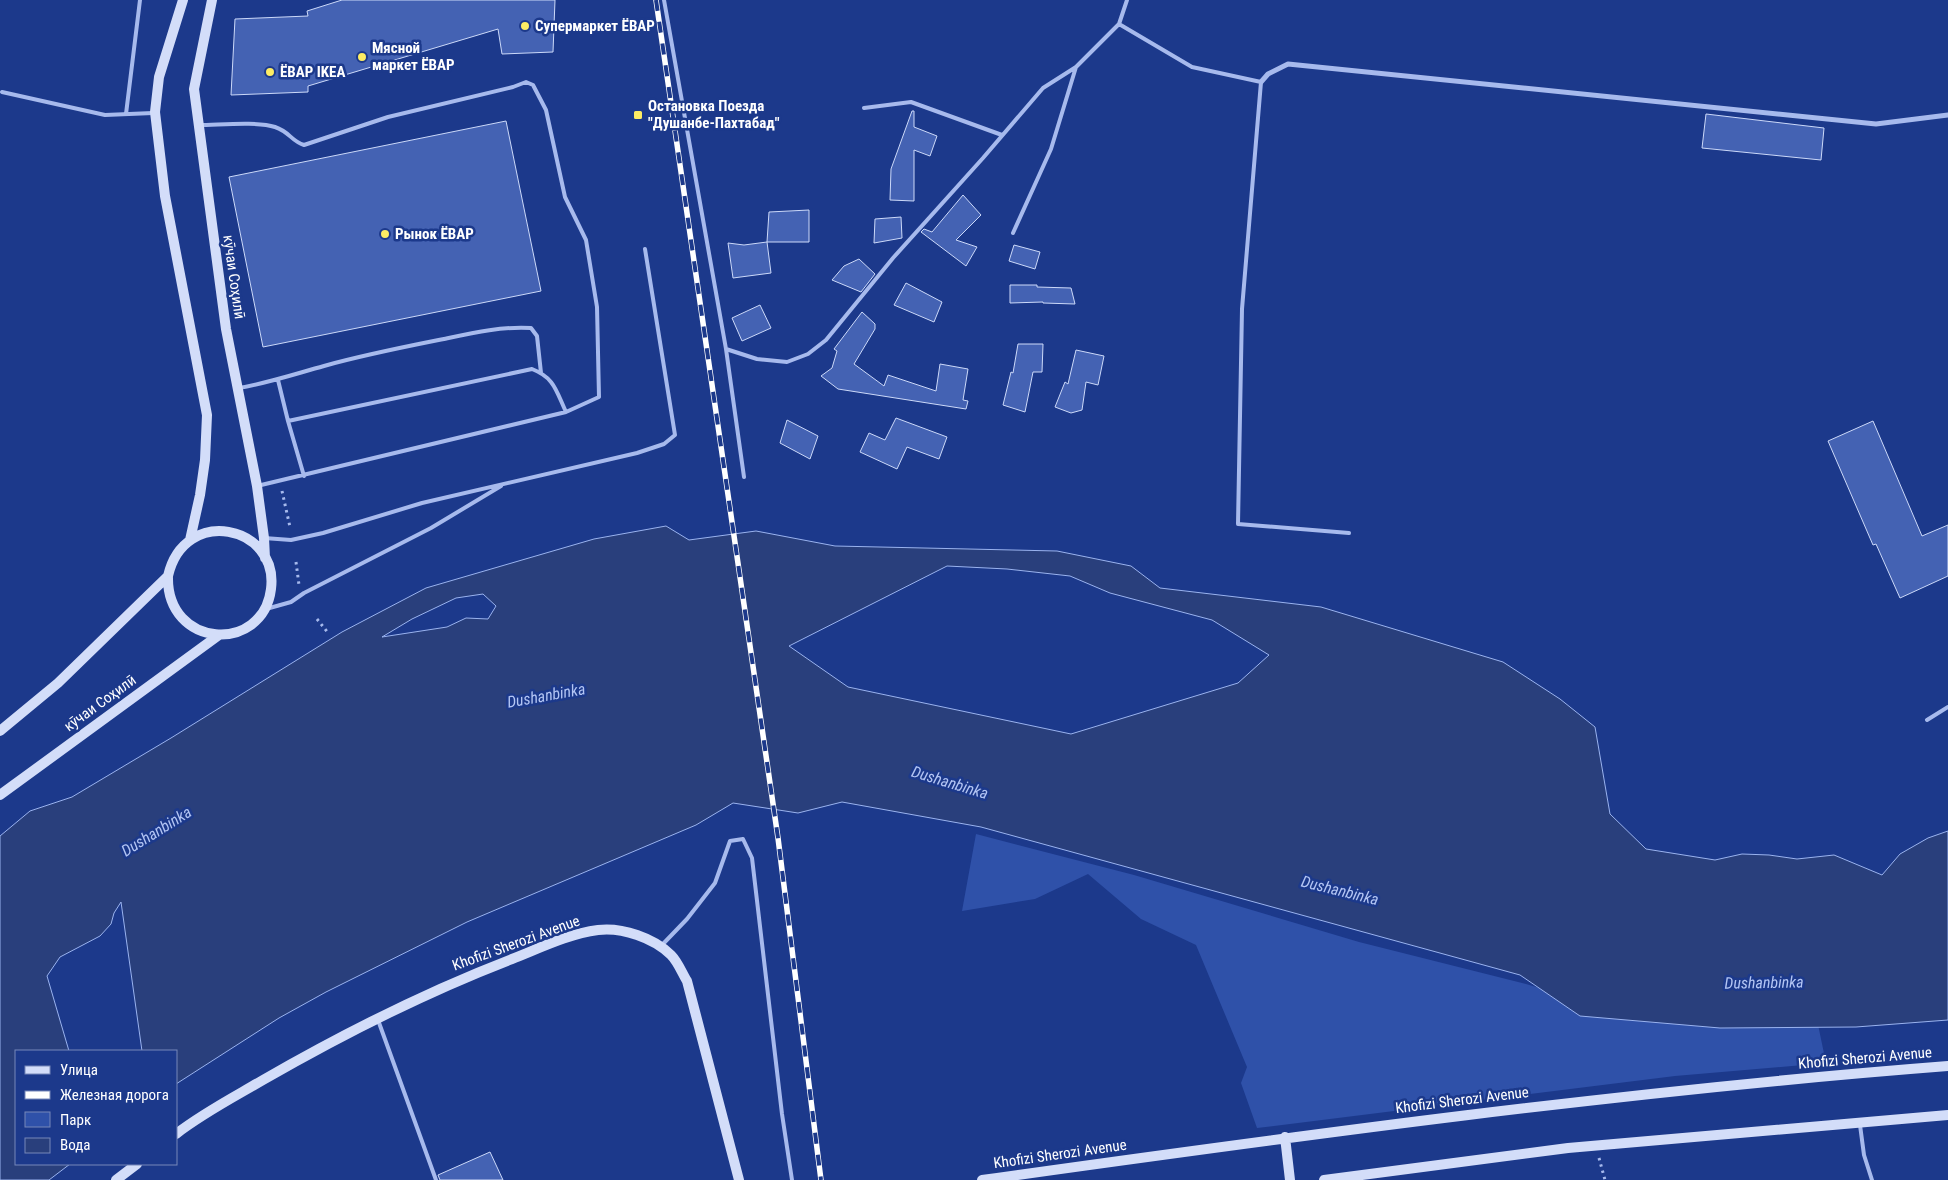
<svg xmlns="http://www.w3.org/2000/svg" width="1948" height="1180" font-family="'Roboto Condensed',sans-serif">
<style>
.green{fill:#2f51a9}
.water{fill:#293f7c;stroke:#9ab3ef;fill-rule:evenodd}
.building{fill:#4462b3;stroke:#ccd9f9}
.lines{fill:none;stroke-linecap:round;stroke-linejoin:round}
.path{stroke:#a7baed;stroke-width:3;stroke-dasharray:2.5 4;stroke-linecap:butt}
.lane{stroke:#a7baed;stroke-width:4}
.street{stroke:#a7baed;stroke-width:5}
.secondary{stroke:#d3ddf9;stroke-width:10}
.rail-casing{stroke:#fff;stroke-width:5.5}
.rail{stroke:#1c398b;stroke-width:4;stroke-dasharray:11;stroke-linecap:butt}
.poi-dot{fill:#fdec64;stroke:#1c398b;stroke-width:2}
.labels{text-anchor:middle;stroke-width:5;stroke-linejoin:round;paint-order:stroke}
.poi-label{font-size:15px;font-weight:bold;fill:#fff;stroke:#1c398b;text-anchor:start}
.street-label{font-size:15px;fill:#fff;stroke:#1c398b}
.water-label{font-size:16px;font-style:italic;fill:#b3c5f4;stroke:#1c398b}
</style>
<rect width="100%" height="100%" fill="#1c398b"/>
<!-- green -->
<path class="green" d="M976 834 1134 875 1359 942 1526 984 1600 1006 1816 1015 1826 1063 1675 1076 1257 1128 1241 1083 1247 1067 1196 945 1141 919 1088 874 1035 899 962 911Z"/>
<!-- water -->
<path class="water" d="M666 526 689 540 756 531 835 546 1057 551 1131 566 1160 588 1321 607 1503 662 1560 699 1595 727 1610 814 1646 849 1715 860 1742 854 1769 855 1797 859 1834 855 1882 875 1900 854 1928 838 1948 831V1020L1856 1027 1720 1028 1580 1016 1520 975 981 827 842 802 798 813 733 803 696 825 467 922 326 992 279 1018 176 1084V1051H142L121 902 114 913 111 924 100 936 60 957 47 976 69 1051H16V1164H70L49 1180H0V836L30 811 72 797 171 738 342 632 426 588 594 539ZM947 566 1007 569 1070 576 1110 593 1212 620 1269 655 1238 683 1071 734 848 687 789 646ZM483 594 496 606 488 619 466 618 447 627 382 637 412 619 456 598Z"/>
<!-- building -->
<path class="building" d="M342 0H555L553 52 502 54 498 29 308 86V92L231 95 235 19 308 16 307 11Z
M912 111H914V127L937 136 930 156 914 150V201L890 200 891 169Z
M1706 114 1824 128 1821 160 1702 148Z
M506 121 541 291 263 347 229 177Z
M963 195 981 215 956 240 977 247 966 266 921 232 924 229 932 232Z
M809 210V242H767L769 212Z
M901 217 902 238 874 243 875 219Z
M767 242 771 273 733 278 728 243 744 245Z
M1014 245 1040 252 1035 269 1009 261Z
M859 259 875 274 861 292 832 280 844 266Z
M906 283 942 302 934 322 894 305Z
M1010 285H1037V287L1071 288 1075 304 1043 303V302L1010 303Z
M760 305 771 328 742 341 732 318Z
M862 312 875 324V329L854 364 884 386 888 375 936 391 940 364 968 369 963 400 968 401 966 409 838 389 821 376 832 368 837 351 834 349Z
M1018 344H1043L1042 372H1033L1025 412 1003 405 1011 372 1013 373Z
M1076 350 1104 356 1098 385 1086 382 1082 410 1071 413 1055 407 1065 382 1068 384Z
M896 418 947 437 939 459 907 447 897 469 860 452 869 433 885 440Z
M787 420 818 436 810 459 780 443Z
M1873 421 1922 536 1948 525V576L1900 598 1876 544 1873 545 1828 441Z
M490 1152 503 1180H440L438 1175Z"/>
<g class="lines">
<!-- path -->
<path class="path" d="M282 491 290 527
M296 562 299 585
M317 619 329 634
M1599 1158 1605 1180"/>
<!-- lane -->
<path class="lane" d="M664 0 726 349 757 359 787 362 808 354 826 340 893 258 983 158 1043 88 1076 67 1119 24 1192 67 1261 82 1242 309 1238 524 1349 533
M1119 24 1127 0
M2 92 105 115 153 113
M864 108 911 102 1002 135
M126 114 140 0
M199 125C219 125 257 121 275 127 290 132 291 141 304 145L388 117 513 87 526 82 533 85 546 110 565 197 586 240 597 307 599 397 566 412 257 486
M1013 233 1051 149 1076 67
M726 349 744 477
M278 380 288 421
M239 388C268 383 295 374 324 366 363 355 404 347 444 339 472 333 503 326 531 328L537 336 541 373
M304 476 288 421 532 369C555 378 556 391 566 412
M264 538 291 540 323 533 422 503 637 453 664 444 675 435 645 249
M266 609 291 602 304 593 431 528 501 486
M1927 720 1948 707
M662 945 687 919 715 883 730 841 743 839 752 858 782 1114 792 1180
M378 1020 436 1180
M1860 1125 1864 1155 1872 1180"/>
<!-- street -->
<path class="street" d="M1261 82 1268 74 1288 64 1876 124 1948 115"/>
<!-- secondary -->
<path class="secondary" d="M183 0 159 77 155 112 165 196 207 415 205 460 200 495 190 540
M212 0 194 89 226 329 257 486 264 538 265 558
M0 731 58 683 168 576C184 505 279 525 271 589 263 654 166 649 168 576
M0 795 219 635
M176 1134C203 1113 234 1097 263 1080 343 1034 426 992 512 959 540 948 568 934 598 930 622 927 654 938 671 955 678 962 682 973 687 981L739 1180
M1285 1137 1290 1180
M116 1180 137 1164
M982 1180C1303 1135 1625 1091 1948 1066
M1324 1180 1568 1148 1948 1115"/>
<!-- rail casing -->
<g class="rail-casing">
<path id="rail" d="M656 0 778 838 821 1180"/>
</g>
<!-- rail -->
<use href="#rail" class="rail"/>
</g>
<!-- markers -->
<g class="poi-dot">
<circle cx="525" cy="26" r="5"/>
<circle cx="362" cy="57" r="5"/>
<circle cx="270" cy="72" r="5"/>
<rect x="633" y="110" width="10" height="10" rx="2.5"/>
<circle cx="385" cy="234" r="5"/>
</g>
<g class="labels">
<!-- poi labels -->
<g class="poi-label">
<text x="535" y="31">Супермаркет ЁВАР</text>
<text x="372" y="53">Мясной<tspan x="372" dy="17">маркет ЁВАР</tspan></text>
<text x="280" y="77">ЁВАР IKEA</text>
<text x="648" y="111">Остановка Поезда<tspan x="648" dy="17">"Душанбе-Пахтабад"</tspan></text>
<text x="395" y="239">Рынок ЁВАР</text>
</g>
<!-- street labels -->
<g class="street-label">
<text transform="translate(234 277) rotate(82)" y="5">кӯчаи Соҳилӣ</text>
<text transform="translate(100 703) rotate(-36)" y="5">кӯчаи Соҳилӣ</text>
<text transform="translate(516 943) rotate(-20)" y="5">Khofizi Sherozi Avenue</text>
<text transform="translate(1865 1058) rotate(-5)" y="5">Khofizi Sherozi Avenue</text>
<text transform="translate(1462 1100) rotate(-7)" y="5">Khofizi Sherozi Avenue</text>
<text transform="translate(1060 1154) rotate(-8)" y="5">Khofizi Sherozi Avenue</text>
</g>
<!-- water labels -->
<g class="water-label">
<text transform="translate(546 695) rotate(-10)" y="6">Dushanbinka</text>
<text transform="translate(950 782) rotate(17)" y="6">Dushanbinka</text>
<text transform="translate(156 831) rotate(-32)" y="6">Dushanbinka</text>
<text transform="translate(1340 890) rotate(14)" y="6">Dushanbinka</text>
<text transform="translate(1764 982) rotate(-1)" y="6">Dushanbinka</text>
</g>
</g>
<!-- legend -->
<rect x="15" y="1050" width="162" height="115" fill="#1c398b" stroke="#7788b9"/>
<rect x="25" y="1066" width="25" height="8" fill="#d3ddf9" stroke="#7788b9"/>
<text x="60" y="1075" font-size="15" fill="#ffffff">Улица</text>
<rect x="25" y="1091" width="25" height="8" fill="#ffffff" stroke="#7788b9"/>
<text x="60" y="1100" font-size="15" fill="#ffffff">Железная дорога</text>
<rect x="25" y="1112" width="25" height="15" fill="#2f51a9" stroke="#7788b9"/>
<text x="60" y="1125" font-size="15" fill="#ffffff">Парк</text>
<rect x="25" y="1138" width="25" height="15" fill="#293f7c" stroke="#7788b9"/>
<text x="60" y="1150" font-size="15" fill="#ffffff">Вода</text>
</svg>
